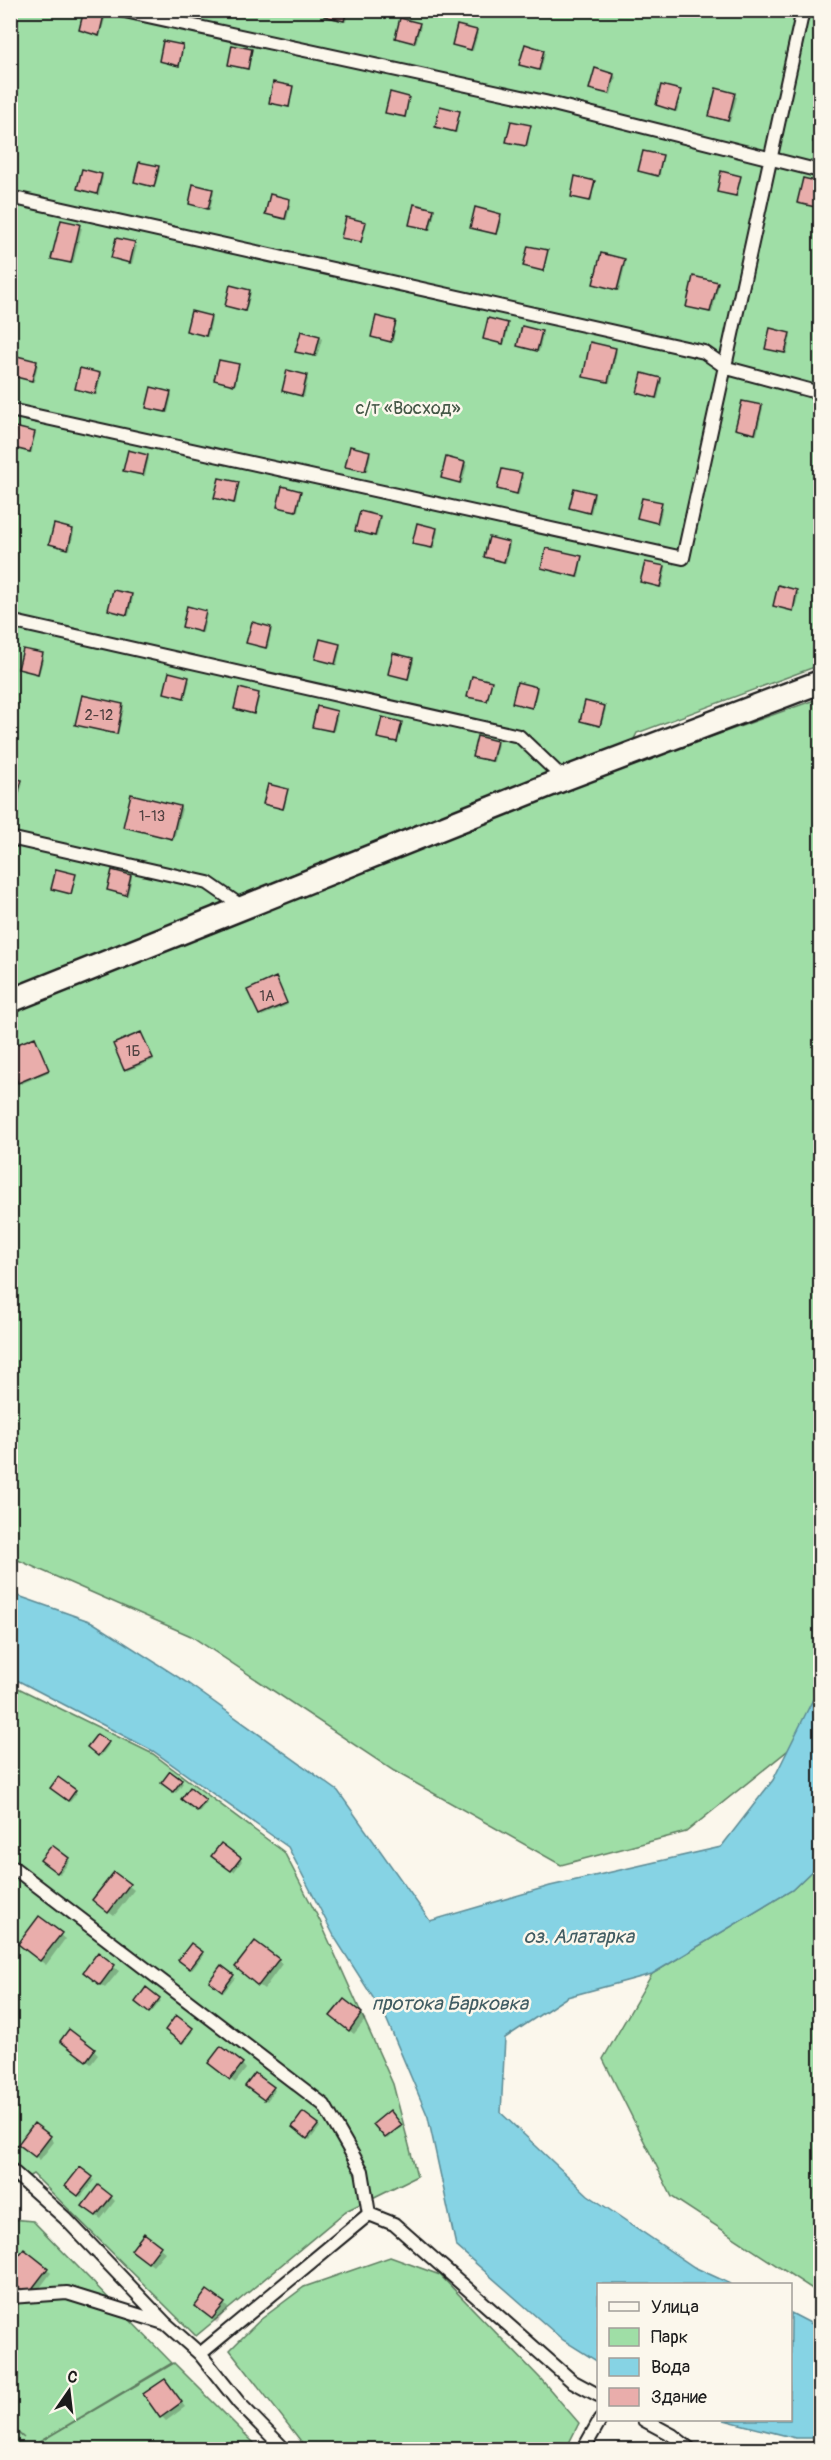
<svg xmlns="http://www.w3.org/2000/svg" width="831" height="2460" font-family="Pangolin,sans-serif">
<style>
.green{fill:#9fdea6;stroke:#5e7d61;stroke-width:1.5}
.water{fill:#86d3e4;stroke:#5c8a94;stroke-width:1.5}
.shadow{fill:#0003}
.building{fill:#e9adab;stroke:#1c1c1c;stroke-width:1.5}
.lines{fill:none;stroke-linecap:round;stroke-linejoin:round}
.lane-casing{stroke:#1c1c1c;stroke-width:16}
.street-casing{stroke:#1c1c1c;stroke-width:27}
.lane{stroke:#fbf7ec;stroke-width:12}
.street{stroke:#fbf7ec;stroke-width:22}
.labels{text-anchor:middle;stroke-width:5;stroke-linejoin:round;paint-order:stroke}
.number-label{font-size:15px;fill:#4f4040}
.park-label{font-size:18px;fill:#435645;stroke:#fbf7ec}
.water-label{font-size:20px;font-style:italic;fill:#415c62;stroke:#fbf7ec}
</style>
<rect width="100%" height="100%" fill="#fbf7ec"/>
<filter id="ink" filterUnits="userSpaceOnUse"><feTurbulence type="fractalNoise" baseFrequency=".0167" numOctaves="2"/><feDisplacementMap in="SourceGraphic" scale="12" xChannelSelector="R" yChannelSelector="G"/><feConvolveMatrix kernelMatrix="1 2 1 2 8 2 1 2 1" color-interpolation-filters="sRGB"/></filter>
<g filter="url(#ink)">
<!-- green -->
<path class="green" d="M11 11H820V665L637 733 619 770 820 698V1716L817 1727 686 1832 561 1865 394 1771 191 1636 11 1557Z
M10 1684 153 1754 284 1852 320 1921 393 2084 417 2176 346 2211 196 2336 33 2174 11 2187Z
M820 1863V2294L672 2197 603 2059 652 1974 792 1890Z
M11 2219 33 2221 172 2363 31 2447 174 2363 260 2449H11V2428L24 2438 11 2426Z
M390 2257 440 2275 540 2378 579 2423 566 2449H307L230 2350 260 2320 304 2287Z"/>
<!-- water -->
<path class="water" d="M10 1593 92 1622 186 1682 338 1791 430 1921 550 1886 721 1847 773 1780 820 1685V1863L792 1890 652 1974 567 1997 505 2038 501 2113 588 2195 694 2267 731 2284H598V2362L563 2340 456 2246 428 2117 386 2018 335 1938 288 1847 153 1751 11 1677Z
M791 2313 820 2328V2438H795L724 2420H790Z"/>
<!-- shadow -->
<path class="shadow" d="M327 10H349L346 22 328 18Z
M103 17 105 19 100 37 81 30Z
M419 24 421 26 416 44 396 38Z
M476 31 478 33 473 51 453 45Z
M182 47 180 67 160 61Z
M251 50 249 70 229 65Z
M544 51 545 53 541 71 521 64Z
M614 75 616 77 611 95 591 88Z
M292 88 290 108 271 102Z
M717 90 737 97 730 122 710 116Z
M680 92 682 93 677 112 657 105Z
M409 98 406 118 386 113Z
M459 112 457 133 437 126Z
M530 127 528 147 508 141Z
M662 157 660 177 640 171Z
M158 168 160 170 155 188 136 182Z
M101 175 103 177 99 195 79 189Z
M740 177 738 197 718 191Z
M594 182 592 202 572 196Z
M212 190 214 192 210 210 190 204Z
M289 200 291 202 287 220 267 214Z
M433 210 435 212 431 230 411 224Z
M500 215 502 217 498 235 471 227Z
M62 221 82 228 73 264 53 258Z
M365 223 362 243 343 237Z
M117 240 137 246 132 264 112 258Z
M547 252 545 270 525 265Z
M624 260 626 262 619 291 595 283Z
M717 283 719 285 712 313 687 306Z
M249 292 251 293 246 312 227 305Z
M210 317 212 319 208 337 188 331Z
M396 322 393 343 373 336Z
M507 325 509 327 504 345 485 338Z
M541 332 543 334 539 352 519 346Z
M789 334 791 336 787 354 767 348Z
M320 337 322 339 317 357 297 351Z
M615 349 617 351 610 383 584 376Z
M820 354V369L817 367Z
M36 362 38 364 34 382 14 376Z
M238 365 236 386 216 379Z
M99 375 101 376 97 395 77 388Z
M306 377 308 379 304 397 284 390Z
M661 379 662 381 658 399 638 393Z
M170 393 172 395 168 413 148 407Z
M761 406 763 408 757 435 737 429Z
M34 433 32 453 12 447Z
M369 452 371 454 367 472 347 466Z
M147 456 149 458 145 476 125 470Z
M447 459 467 465 462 484 442 477Z
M521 475 523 477 519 495 499 489Z
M238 484 236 504 216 498Z
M301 492 298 512 278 506Z
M593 494 595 496 591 514 571 508Z
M661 504 663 506 659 524 639 518Z
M379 517 381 519 377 537 357 531Z
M436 529 438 531 434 549 414 543Z
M73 530 74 532 70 550 50 544Z
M508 543 510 545 506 563 486 557Z
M547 550 582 558 579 578 545 570Z
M664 568 666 570 662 588 642 582Z
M779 587 799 593 794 612 774 605Z
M132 596 133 598 129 616 109 610Z
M206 613 207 614 203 633 183 627Z
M271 628 272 630 268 648 248 642Z
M339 645 341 647 337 665 317 659Z
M42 655 44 657 39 675 20 669Z
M412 660 414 662 409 680 390 674Z
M188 679 190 681 185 699 166 692Z
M491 682 488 702 469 696Z
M536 688 538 690 533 709 513 702Z
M258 694 260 696 255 714 235 708Z
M122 706 124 708 118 735 77 725Z
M604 707 606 709 601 727 582 721Z
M336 712 338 714 334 732 314 726Z
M401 723 398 743 379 737Z
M496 742 498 744 494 762 474 756Z
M10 779 23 783 18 801 10 800Z
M287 790 285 808 265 803Z
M180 807 182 809 174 840 124 826Z
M75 875 72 895 53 889Z
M131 876 132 878 128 896 108 890Z
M277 980 288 1005 262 1016 249 990Z
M141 1033 154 1060 127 1071 115 1045Z
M36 1041 49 1072 21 1084 19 1082Z
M98 1736 109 1745 101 1756 89 1747Z
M170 1773 183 1783 176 1793 163 1783Z
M58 1779 77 1793 70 1802 54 1789Z
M190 1790 207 1802 199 1812 183 1799Z
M221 1845 242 1861 234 1872 213 1856Z
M68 1859 70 1861 60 1874 44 1862Z
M114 1874 134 1890 114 1916 99 1905Z
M10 1895 15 1899 10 1906Z
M40 1918 65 1939 46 1965 24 1949Z
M191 1945 204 1955 192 1970 180 1960Z
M98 1954 119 1971 105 1988 89 1976Z
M278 1960 282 1964 264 1989 241 1972Z
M222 1967 235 1978 224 1992 211 1981Z
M146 1989 161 2001 151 2013 137 2002Z
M344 2001 366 2019 354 2034 337 2021Z
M177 2017 194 2031 184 2044 167 2030Z
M66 2045 94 2051 98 2055 91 2064Z
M242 2064 246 2069 235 2083 214 2067Z
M255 2075 275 2090 267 2101 249 2088Z
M390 2112 402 2127 387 2139 375 2124Z
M318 2125 320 2127 310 2140 295 2129Z
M50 2137 54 2142 40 2160 25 2148Z
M80 2169 94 2180 81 2197 67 2186Z
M111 2197 115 2201 101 2219 89 2210Z
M144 2235 165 2252 153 2266 137 2254Z
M47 2269 51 2273 33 2297 10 2280Z
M224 2304 228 2308 217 2323 201 2311Z
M169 2385 185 2407 166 2421 162 2417Z"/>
<!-- building -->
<path class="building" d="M84 10 104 15 99 36 79 30Z
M326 10H347L344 21 324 16Z
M400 18 420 23 414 43 395 38Z
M457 25 477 30 471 50 452 45Z
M163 41 183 45 179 66 159 61Z
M525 44 544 50 539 70 519 65Z
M232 45 252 49 248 69 228 65Z
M595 68 614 74 609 94 589 89Z
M273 82 293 86 289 107 269 103Z
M661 85 681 90 675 111 656 105Z
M716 88 735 93 728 121 709 116Z
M390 92 409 97 405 117 385 113Z
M440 106 460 111 455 132 435 127Z
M511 121 531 125 526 146 506 142Z
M818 122H820V145L813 142Z
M643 151 663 155 658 176 638 171Z
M139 162 159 166 154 187 134 182Z
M82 169 102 174 97 194 77 189Z
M721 171 741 176 736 196 717 192Z
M575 176 595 181 590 201 571 197Z
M803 178 820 182V208L797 203Z
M193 184 213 189 208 209 189 204Z
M270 194 290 199 285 219 265 214Z
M414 204 434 209 429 229 409 225Z
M475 207 501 214 496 234 470 228Z
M346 217 366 222 361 242 341 238Z
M61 220 80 224 71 263 51 259Z
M116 238 135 242 130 263 111 258Z
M528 246 548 250 543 271 523 266Z
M601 253 625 259 617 290 593 284Z
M693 276 718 282 710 312 686 307Z
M230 285 250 290 245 311 225 306Z
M191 311 211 316 206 336 186 331Z
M376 316 396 321 391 342 371 337Z
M488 318 508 323 503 344 483 339Z
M522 326 542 331 537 351 517 346Z
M770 328 790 333 785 353 765 349Z
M301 331 320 336 315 356 295 352Z
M590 342 616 348 608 382 583 377Z
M17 356 37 361 32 381 12 376Z
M219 360 239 364 234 385 214 380Z
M80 368 100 373 95 394 75 389Z
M287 370 307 375 302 396 282 391Z
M642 373 661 378 656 398 637 393Z
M151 387 171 392 166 412 146 408Z
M742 401 762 405 755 434 735 429Z
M15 427 35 432 30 452 10 447Z
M350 446 370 451 365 471 345 467Z
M128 450 148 455 143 475 123 471Z
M446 457 465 462 460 483 441 478Z
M502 469 522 473 517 494 497 489Z
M219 478 239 482 234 503 214 498Z
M282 486 301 491 296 511 277 507Z
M574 488 594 493 589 513 569 508Z
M642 498 662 502 657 523 637 518Z
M360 511 380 516 375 536 355 531Z
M417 523 437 528 432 548 412 544Z
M54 524 73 529 68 549 49 544Z
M489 537 509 542 504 562 484 557Z
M546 548 582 556 577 577 541 568Z
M645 562 665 566 660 587 640 582Z
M778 585 797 590 793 611 773 606Z
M113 590 132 594 127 615 108 610Z
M187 606 206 611 201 632 182 627Z
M252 622 271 627 266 648 246 643Z
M320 639 340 644 335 664 315 659Z
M23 649 43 653 38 674 18 669Z
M393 653 413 658 408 679 388 674Z
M169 672 189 677 184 698 164 693Z
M472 676 492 681 487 701 467 697Z
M517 682 537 687 532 708 512 703Z
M239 688 259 693 254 714 234 709Z
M82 695 123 704 117 734 75 725Z
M585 701 605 706 600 726 580 721Z
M317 706 337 711 332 731 312 727Z
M382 717 402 722 397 742 377 738Z
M477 736 497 741 492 761 472 757Z
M10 777 22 780 16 800 10 799Z
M268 784 288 789 283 809 263 804Z
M131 794 180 806 172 839 123 827Z
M56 869 76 874 71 894 51 889Z
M112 870 131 875 126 895 107 890Z
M276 977 287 1003 259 1015 247 990Z
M141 1032 153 1058 124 1070 113 1044Z
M35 1037 49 1070 18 1083 10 1065V1047Z
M97 1734 109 1742 98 1756 87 1747Z
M170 1771 182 1780 173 1792 161 1783Z
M58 1777 76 1790 68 1801 50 1788Z
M190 1787 206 1800 197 1811 181 1799Z
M221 1843 241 1858 231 1871 211 1856Z
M52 1845 69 1858 57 1873 40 1860Z
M114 1872 130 1884 108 1913 92 1900Z
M39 1916 62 1933 40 1961 18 1944Z
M255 1941 279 1959 258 1986 235 1967Z
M191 1943 203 1952 190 1969 178 1960Z
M98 1952 115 1965 100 1985 83 1972Z
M221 1965 234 1975 222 1991 209 1981Z
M146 1987 160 1998 149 2013 135 2002Z
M344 1999 362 2013 349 2031 330 2016Z
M176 2015 193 2028 182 2043 165 2030Z
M69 2029 95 2049 86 2061 60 2041Z
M221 2046 243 2063 230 2080 208 2063Z
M255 2073 274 2087 264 2100 245 2086Z
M390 2110 402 2125 385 2138 373 2124Z
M303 2112 319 2124 307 2139 292 2127Z
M34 2123 51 2136 35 2157 18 2144Z
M80 2167 93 2177 78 2196 65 2186Z
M98 2185 112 2196 96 2216 82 2206Z
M144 2233 161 2246 148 2263 131 2250Z
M24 2249 48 2268 28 2294 10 2281V2266Z
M207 2290 225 2303 212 2319 195 2306Z
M165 2379 182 2402 160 2418 143 2394Z"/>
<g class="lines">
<!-- lane casing -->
<g class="lane-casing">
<path id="lane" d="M120 10 545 102 820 171
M10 197 704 352 727 368 820 393
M10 410 683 558 803 10
M10 621 519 736 564 779
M10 838 208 883 244 908
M10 1865 324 2105 362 2171 369 2214 200 2354
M10 2169 65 2218 165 2323 200 2354 239 2403 285 2450
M369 2214 394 2224 572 2381 598 2395
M10 2297 67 2293 164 2323
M644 2420 672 2435 691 2450
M583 2450 600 2420"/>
</g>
<!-- street casing -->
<g class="street-casing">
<path id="street" d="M10 1001 564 779 820 682"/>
</g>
<!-- lane -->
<use href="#lane" class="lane"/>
<!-- street -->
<use href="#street" class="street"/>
</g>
</g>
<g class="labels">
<!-- number labels -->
<g class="number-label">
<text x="99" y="720">2-12</text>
<text x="152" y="821">1-13</text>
<text x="267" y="1001">1А</text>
<text x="133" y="1056">1Б</text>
</g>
<!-- park labels -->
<g class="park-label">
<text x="408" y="414">с/т «Восход»</text>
</g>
<!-- water labels -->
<g class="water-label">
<text x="579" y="1943">оз. Алатарка</text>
<text x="450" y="2010">протока Барковка</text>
</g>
</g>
<!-- margin -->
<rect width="831" height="2460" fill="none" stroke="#fbf7ec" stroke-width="36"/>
<rect x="18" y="18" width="795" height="2424" fill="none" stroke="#1c1c1c" stroke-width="2" filter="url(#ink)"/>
<!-- legend -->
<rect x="597" y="2283" width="195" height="138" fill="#fbf7ec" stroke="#a29f99" stroke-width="1.5"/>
<rect x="609" y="2302" width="30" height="9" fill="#fbf7ec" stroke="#a29f99" stroke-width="1.5"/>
<text x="651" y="2313" font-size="18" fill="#1c1c1c">Улица</text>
<rect x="609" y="2328" width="30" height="18" fill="#9fdea6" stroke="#a29f99" stroke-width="1.5"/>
<text x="651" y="2343" font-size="18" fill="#1c1c1c">Парк</text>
<rect x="609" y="2358" width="30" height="18" fill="#86d3e4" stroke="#a29f99" stroke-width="1.5"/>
<text x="651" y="2373" font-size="18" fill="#1c1c1c">Вода</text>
<rect x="609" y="2388" width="30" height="18" fill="#e9adab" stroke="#a29f99" stroke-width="1.5"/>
<text x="651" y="2403" font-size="18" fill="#1c1c1c">Здание</text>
<!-- north arrow -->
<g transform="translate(69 2391) rotate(14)" stroke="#fbf7ec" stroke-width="4.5" paint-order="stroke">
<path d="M0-4.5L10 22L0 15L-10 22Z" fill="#1c1c1c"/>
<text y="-9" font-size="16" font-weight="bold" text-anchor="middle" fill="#1c1c1c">С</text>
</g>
</svg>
